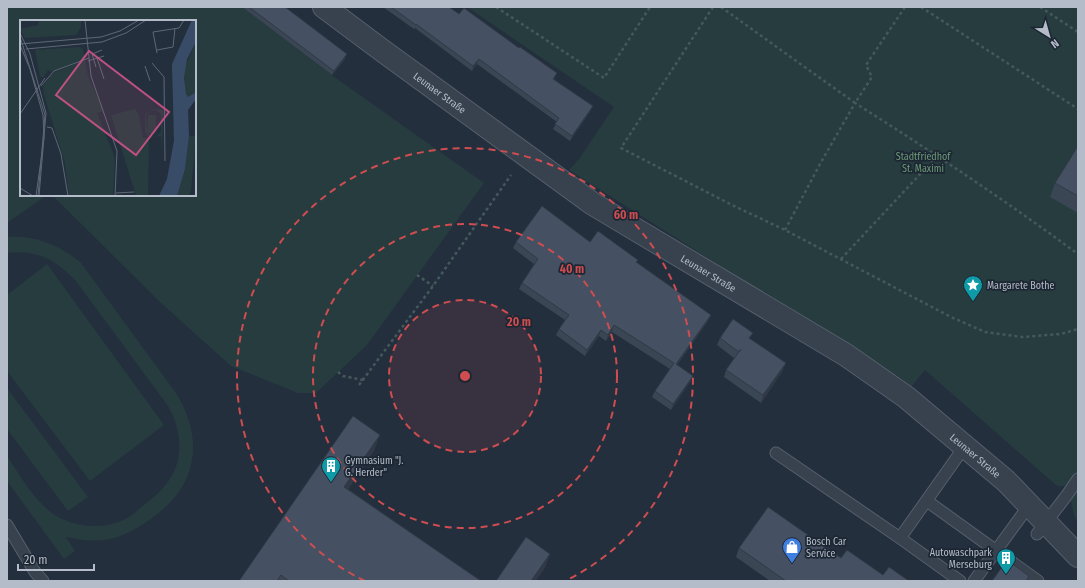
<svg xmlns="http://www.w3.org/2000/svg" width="1085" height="588" font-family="'Fira Sans Condensed',sans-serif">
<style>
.green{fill:#263c3f}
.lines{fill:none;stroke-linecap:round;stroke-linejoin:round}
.service-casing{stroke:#565f6c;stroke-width:13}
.minor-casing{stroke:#565f6c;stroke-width:24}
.path{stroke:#44595c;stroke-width:2.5;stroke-dasharray:3 3;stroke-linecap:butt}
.service{stroke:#38414e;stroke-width:11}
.minor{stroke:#38414e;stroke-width:22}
.wall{fill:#3b4654}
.shaded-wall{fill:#303945}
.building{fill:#455162;stroke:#303945}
.ring{fill:none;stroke:#ce4d50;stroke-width:2;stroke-dasharray:7 5}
.labels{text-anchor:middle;stroke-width:3.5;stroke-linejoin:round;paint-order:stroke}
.street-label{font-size:10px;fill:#b4bcc9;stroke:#1d2633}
.park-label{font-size:10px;fill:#6b9a76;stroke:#1d2633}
.poi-label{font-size:10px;fill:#b4bcc9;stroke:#1d2633;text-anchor:start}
.inset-road{fill:none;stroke:#5e6776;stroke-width:1}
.view{fill:#bd5182;fill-opacity:0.15;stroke:#bd5182;stroke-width:2}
.inset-edge{fill:none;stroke:#b4bcc9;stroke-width:2}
.centre{fill:#ce4d50;stroke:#1d2633;stroke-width:2}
.ring-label{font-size:12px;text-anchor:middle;font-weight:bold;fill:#ce4d50;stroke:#1d2633;stroke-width:3.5;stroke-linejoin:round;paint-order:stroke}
</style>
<rect width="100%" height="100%" fill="#242f3e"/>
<!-- green -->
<path class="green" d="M7 7H242L333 76 484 183 367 345 316 393H298L231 366 160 302 52 195H195V21H21V195H47L7 223Z
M467 7H1078V471C1072 479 1068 490 1056 485L925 370 911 387 569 170 579 159 614 107Z
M7 237C35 235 60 245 81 263L176 393C205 440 197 487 152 518 121 540 104 545 66 537L75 551 64 559 7 481V456C22 478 36 505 60 518 82 529 110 529 131 516 136 512 140 508 145 504 161 492 174 479 178 459 182 440 177 422 168 406L76 281C56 260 37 249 7 253Z
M47 264 164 425 90 481 7 371V295Z
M7 388 88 497 68 511 7 429Z
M1078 490V523L1074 515 1071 501Z"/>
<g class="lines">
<!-- service casing -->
<g class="service-casing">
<path id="service" d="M776 453 900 538 960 581
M927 501 1038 581
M7 525 35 572 43 581
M1037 534 1067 495 1078 479
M900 538 965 446
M974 581 1030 504"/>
</g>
<!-- minor casing -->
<g class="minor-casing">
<g id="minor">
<path id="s1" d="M324 7 383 51 593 204 846 355 906 397 1006 481 1078 556"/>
</g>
</g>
<!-- path -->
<path class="path" d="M496 7 604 78 650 7
M713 7 621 148 734 206 785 230 951 317 985 332 1022 337 1061 334 1078 329
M721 7 855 103 872 77 866 65 905 7
M921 7 1078 109
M1040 7 1078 32
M785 230 820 164 855 103C931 151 1006 201 1078 254
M841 259 938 155
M417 275 433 286
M338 372 343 376 363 380
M359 385 433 286 511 175"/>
<!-- service -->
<use href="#service" class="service"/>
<!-- minor -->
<use href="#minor" class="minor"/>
</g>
<!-- wall -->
<path class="wall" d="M242 7H285L345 59 332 75Z
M383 7H449L555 77 554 79 591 110 570 141 553 129 557 122 477 64 472 71 415 28 414 29Z
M1078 146V213L1050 197 1055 183Z
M516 242H590L637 263 708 321 677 365 693 376 690 382 671 410 652 397 655 391 670 369 612 332 606 341 599 336 585 356 556 335 559 329 565 320 519 289 522 283 534 264 513 248Z
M720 338 751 339 783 370 761 403 724 377 726 370 734 358 717 345Z
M375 449 348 489 481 581H239Z
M739 548 841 558 883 575 909 581H770L736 557Z"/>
<!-- shaded-wall -->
<path class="shaded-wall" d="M347 54 345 59 332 75 334 71Z
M479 59 477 64 472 71 473 66Z
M593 106 591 110 570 141 572 136Z
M711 315 708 321 673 370 676 364Z
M614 325 612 332 606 341 608 335Z
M601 330 599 336 585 356 587 350Z
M786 363 783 370 761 403 763 395Z
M693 376 690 382 671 410 673 404Z
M380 435 375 449 339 501 344 487Z
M550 554 545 568 536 581H531Z"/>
<!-- building -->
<path class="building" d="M249 7H285L347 54 334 71Z
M391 7H449L459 14 464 8 519 48 520 47 557 73 553 79 593 106 572 136 555 124 559 118 479 59 473 66 416 24V25Z
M1078 146V196L1055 183Z
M542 206 590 242 598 231 638 260 636 262 711 315 676 364 693 376 673 404 655 391 674 363 614 325 608 335 601 330 587 350 559 329 569 315 522 283 538 259 516 242Z
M733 319 753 333 749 338 786 363 763 395 726 370 741 349 739 352 720 338Z
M353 416 380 435 344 487 481 581H289L281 575 277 581H239Z
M768 507 841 558 847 550 883 575 889 567 909 581H786L739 548Z
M526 537 550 554 531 581H496Z
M1007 560 1029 576 1026 581H992Z"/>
<!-- distance rings -->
<circle cx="465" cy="376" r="76" fill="#ce4d50" fill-opacity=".12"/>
<g class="ring">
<circle cx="465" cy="376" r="76"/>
<circle cx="465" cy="376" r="152"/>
<path d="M365 581A228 228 0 1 1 565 581"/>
</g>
<!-- icons -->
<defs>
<g id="sight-pin" transform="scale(1)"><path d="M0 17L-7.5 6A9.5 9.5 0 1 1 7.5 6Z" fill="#0f9aa8" stroke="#1d2633"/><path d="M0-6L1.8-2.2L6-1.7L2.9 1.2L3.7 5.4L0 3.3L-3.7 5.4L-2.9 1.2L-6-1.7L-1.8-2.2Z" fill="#fff"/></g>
<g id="building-pin" transform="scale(1)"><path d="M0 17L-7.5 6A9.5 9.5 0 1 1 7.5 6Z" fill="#0f9aa8" stroke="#1d2633"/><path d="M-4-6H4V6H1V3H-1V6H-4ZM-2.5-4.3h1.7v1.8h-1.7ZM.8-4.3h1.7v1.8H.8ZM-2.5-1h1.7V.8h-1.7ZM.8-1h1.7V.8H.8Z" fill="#fff"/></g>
<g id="shop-pin" transform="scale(1)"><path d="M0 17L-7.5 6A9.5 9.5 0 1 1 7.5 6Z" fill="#3f7fe0" stroke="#1d2633"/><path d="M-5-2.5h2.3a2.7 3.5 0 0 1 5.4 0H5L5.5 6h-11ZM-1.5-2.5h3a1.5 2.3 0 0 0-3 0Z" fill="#fff"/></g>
</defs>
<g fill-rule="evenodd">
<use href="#sight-pin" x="973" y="285"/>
<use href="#building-pin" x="331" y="466"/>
<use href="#shop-pin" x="792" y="547"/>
<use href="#building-pin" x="1006" y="558"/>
</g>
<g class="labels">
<!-- street labels -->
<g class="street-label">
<text dy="4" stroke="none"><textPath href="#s1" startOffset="144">Leunaer Straße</textPath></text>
<text dy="4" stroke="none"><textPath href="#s1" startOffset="468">Leunaer Straße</textPath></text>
<text dy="4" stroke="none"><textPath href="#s1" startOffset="792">Leunaer Straße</textPath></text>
</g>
<!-- park labels -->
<g class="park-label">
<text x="923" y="160">Stadtfriedhof<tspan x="923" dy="12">St. Maximi</tspan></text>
</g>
<!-- poi labels -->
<g class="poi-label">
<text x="987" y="289">Margarete Bothe</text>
<text x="345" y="464">Gymnasium "J.<tspan x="345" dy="12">G. Herder"</tspan></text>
<text x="806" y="545">Bosch Car<tspan x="806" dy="12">Service</tspan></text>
<text x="992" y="556" text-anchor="end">Autowaschpark<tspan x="992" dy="12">Merseburg</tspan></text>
</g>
</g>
<!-- overview -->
<g transform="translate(20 20)">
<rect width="176" height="176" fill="#242f3e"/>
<path d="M19 0H61V7L56 15 5 18 0 9 18 5ZM176 22V72L168 77 165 72 164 49ZM59 27 63 29 65 39 31 52 28 50 24 57H20L15 30ZM65 40 68 56 84 91 77 93 95 138 93 176H49L45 143 24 75 23 66 33 53ZM115 89 119 95 123 118H129L128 176H116L91 95ZM131 89 143 90 142 136 141 116 130 118 125 112V94ZM130 90H137L141 95V112L136 117 130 116 127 112 126 95ZM128 95H136V113H127ZM169 116H176L171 170 169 176H157L165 149Z" fill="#263c3f" fill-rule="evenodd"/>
<path d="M172 0H176V22L167 39 164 58 166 74 168 77 176 72V79L168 90 169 116 165 149 157 176H139L147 159 154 121 152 44Z" fill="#394c67"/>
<path class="inset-road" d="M65 0 71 56 97 131 95 176M0 13 10 34 26 93 19 176M0 17 25 95 18 176M0 24 81 17 100 11 119 0M0 25 10 49 23 95 24 118 16 176M6 29 82 22 106 13 126 0M137 30 153 27 155 8M137 33 133 12 159 8 164 0M77 38 84 59M68 41 84 36M132 43 144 57 145 141M125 46 130 61M76 47 72 34 82 30M21 66 34 51 69 38M0 94 25 58M27 107 32 108 41 134 48 176M0 168 13 176M96 173 114 172"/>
<path class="view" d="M69 31 149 92 116 135 36 75Z"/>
<rect width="176" height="176" class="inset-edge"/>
</g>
<circle cx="465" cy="376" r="6" class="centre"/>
<g class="ring-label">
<text x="626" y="219">60 m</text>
<text x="572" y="273">40 m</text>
<text x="519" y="326">20 m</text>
</g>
<!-- border -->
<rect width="1085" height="588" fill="none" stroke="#b4bcc9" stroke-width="16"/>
<!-- north arrow -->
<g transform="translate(1049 36) rotate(143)" stroke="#1d2633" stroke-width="3" paint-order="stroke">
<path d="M0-3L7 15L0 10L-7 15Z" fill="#b4bcc9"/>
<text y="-6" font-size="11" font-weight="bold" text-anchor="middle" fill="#b4bcc9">N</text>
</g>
<!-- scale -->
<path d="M18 564v6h76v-6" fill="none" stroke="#b4bcc9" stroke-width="2"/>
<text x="24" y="564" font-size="12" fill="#b4bcc9" stroke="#1d2633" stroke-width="3" paint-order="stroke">20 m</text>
</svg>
